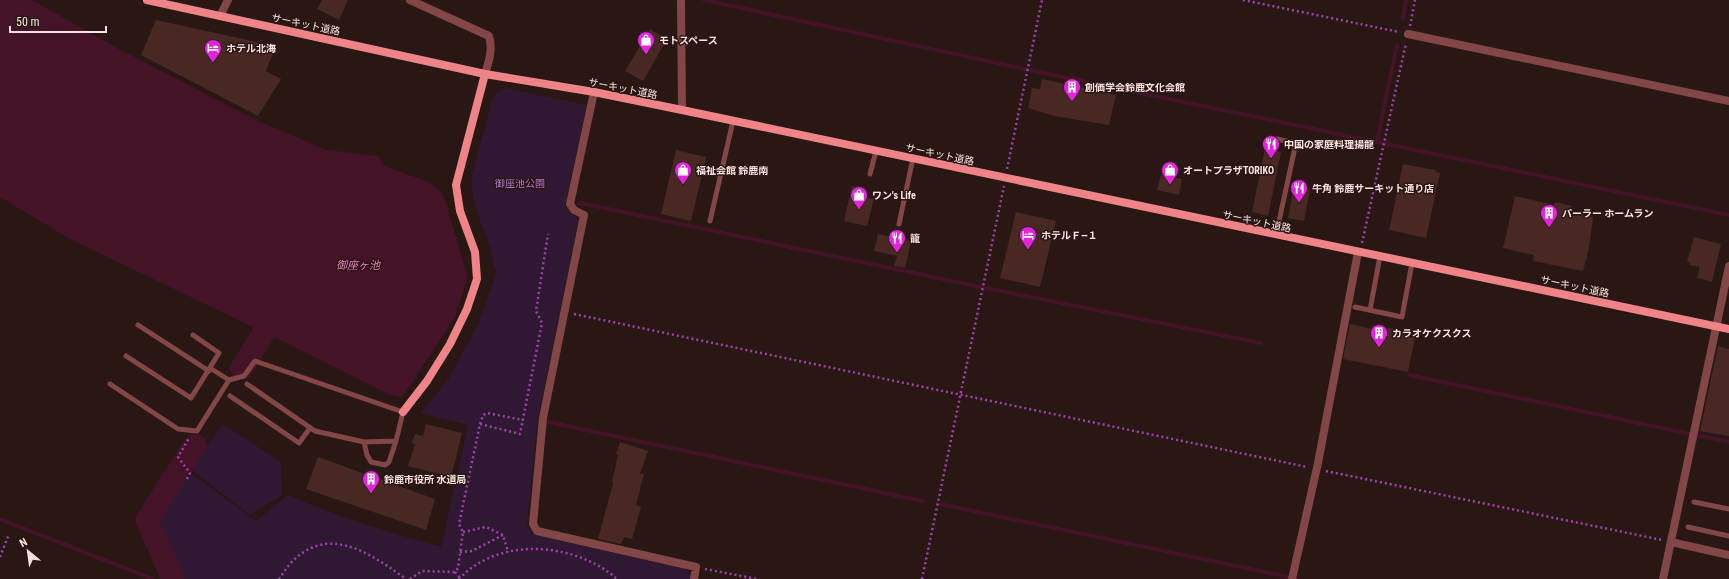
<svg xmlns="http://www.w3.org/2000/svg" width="1729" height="579" font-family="'Roboto Condensed','Noto Sans JP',sans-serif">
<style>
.green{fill:#2f1832}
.water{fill:#441328}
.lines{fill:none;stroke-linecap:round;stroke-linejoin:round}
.stream{stroke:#441328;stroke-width:4}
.river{stroke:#441328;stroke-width:23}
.building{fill:#482823}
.path{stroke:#a041ae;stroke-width:2.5;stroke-dasharray:2 3;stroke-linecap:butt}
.lane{stroke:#824647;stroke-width:5}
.street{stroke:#824647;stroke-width:8}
.secondary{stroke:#ef8488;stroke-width:8}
.labels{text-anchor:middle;stroke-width:3;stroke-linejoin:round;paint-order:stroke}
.street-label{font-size:10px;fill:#fbe2e0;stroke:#291714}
.poi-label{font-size:10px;font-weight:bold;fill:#fbe2e0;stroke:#291714;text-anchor:start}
.park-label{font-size:10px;fill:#b574d3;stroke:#291714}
.water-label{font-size:11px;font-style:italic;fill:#ee7cc1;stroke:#291714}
</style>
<rect width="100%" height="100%" fill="#291714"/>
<!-- green -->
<path class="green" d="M503 88 587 105 565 205 570 214 576 216 578 221 538 419 527 525 532 534 686 567 691 576 690 579H181L173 569 151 520 185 469 256 521 288 495C338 517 388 532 441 547L468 425 421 413 449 378 479 322 497 272C492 264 493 256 490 248 482 221 470 205 472 175L493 97Z
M223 424 281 462 282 495 250 515 190 469Z"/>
<!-- water -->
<path class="water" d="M0 0H32L115 47 256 120 327 150 378 156 384 166 429 182 443 194 468 277 455 317 402 398 388 394 280 340 70 239 0 197Z"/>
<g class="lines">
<!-- stream -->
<path class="stream" d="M704 0 1034 71 1729 215
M1403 19 1406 0
M1377 141 1397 45
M580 203 976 286 1261 343
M1409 375 1729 442
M548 422 923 501
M940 504 1298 579
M0 519 153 579"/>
<!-- river -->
<path class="river" d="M242 368 264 332
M173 579 147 520 195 445"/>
</g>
<!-- building -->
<path class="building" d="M322 0H348L339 20 317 9Z
M156 20 276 46 266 71 281 79 258 116 141 55Z
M650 29 667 39 643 81 625 71Z
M1042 79 1116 95 1109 125 1054 116 1028 108 1032 88 1040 89Z
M1265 148 1281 152 1268 216 1252 212Z
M676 150 706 157 691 221 661 214Z
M1403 164 1435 170 1436 172 1440 173 1426 238 1389 230Z
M1161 175 1182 179 1179 195 1157 190Z
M1294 185 1310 189 1304 221 1288 218Z
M852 186 866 190 864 196 874 199 867 226 844 221Z
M1515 196 1554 205 1555 202 1572 206 1571 213 1593 217 1589 247 1583 271 1533 261 1534 255 1503 248Z
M1016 212 1056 221 1040 287 1000 278Z
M878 234 911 241 905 268 894 266 897 256 874 251Z
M1694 237 1721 244 1712 282 1697 278 1700 267 1689 265 1690 263 1687 262Z
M1350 324 1372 329 1373 325 1394 329V333L1415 338 1408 372 1343 359Z
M1718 346 1729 349V436L1700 431Z
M426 424 462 433 451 477 408 466 415 444 412 443 415 434 423 436Z
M620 442 648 451 640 473 644 474 636 505 641 507 632 539 624 537 621 544 598 539 613 483 612 482 618 455 616 454Z
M318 457 435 499 426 530 306 489Z"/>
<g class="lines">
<!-- path -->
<path class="path" d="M1243 0 1399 32
M1410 26 1415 0
M1007 169 1042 0
M1362 243 1406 43
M574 314 1307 467
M480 424 483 415 487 413 523 420
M1326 471 1662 540
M187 479 190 473 178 457 189 438
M463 532 486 527 503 535 508 552
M460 552 472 551 503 535
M0 557 9 534
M705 569 757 579
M455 572 460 578
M279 579C286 569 293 558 304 552 338 529 378 559 406 579
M410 579 422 571 455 572 458 568 463 532 459 524 480 424 520 434 542 323 536 311 548 234
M459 579C499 536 575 542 617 579
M922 579 1004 186"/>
<!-- lane -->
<path class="lane" d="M1277 139 1313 147
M870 174 876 151
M710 221 733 121
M899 224 913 158
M1276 235 1296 143
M1355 307 1402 317 1412 263
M1370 310 1380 256
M138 325 209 371
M126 356 191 398 219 353 193 335
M210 368 229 380
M110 384 178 429 197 431 229 380 244 376 255 361 403 412 396 441 364 442 315 431 247 384
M230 396 299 443 310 428
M364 442 367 455 371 462 385 465 389 462 396 441
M1694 502 1729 509
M1688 527 1729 536"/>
<!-- street -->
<path class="street" d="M410 0 489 36C493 49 489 61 485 74
M681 0 682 110
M220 16 228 0
M1408 34 1729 101
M594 92 570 204 574 210 584 215 543 418 533 524 537 531 696 567 694 579
M1671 542 1729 555
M1292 579 1318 463 1358 252
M1663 579 1729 266"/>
<!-- secondary -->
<path class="secondary" d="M147 0 485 74 594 92 682 110 1729 329
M403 412 427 381 450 344 467 309 477 279 475 252 460 211 456 185 485 74"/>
</g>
<!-- icons -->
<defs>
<g id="shop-pin" transform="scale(0.9)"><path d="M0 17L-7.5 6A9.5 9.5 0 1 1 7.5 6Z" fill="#e225dc" stroke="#291714"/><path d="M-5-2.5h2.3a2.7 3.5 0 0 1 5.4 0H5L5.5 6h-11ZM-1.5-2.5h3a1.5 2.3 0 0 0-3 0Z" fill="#fff"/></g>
<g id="hotel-pin" transform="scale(0.9)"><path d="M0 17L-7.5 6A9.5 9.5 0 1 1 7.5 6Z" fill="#e225dc" stroke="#291714"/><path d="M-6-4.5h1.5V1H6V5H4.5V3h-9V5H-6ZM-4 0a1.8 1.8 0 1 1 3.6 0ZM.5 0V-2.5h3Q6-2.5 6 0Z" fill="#fff"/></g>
<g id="building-pin" transform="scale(0.9)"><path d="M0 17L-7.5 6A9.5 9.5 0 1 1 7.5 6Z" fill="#e225dc" stroke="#291714"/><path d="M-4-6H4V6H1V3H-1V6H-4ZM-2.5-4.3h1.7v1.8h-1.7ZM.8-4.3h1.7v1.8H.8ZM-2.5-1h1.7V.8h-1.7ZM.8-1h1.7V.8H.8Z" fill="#fff"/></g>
<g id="restaurant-pin" transform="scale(0.9)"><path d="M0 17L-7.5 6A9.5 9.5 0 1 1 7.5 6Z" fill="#e225dc" stroke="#291714"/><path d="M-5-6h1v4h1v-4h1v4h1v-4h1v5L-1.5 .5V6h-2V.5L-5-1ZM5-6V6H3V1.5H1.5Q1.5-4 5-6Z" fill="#fff"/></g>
</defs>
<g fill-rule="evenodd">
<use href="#shop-pin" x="646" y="40"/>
<use href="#hotel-pin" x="213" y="48"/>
<use href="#building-pin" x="1072" y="87"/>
<use href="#restaurant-pin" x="1271" y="144"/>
<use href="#shop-pin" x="683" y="170"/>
<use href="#shop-pin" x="1170" y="170"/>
<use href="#restaurant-pin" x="1299" y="188"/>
<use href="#shop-pin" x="859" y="195"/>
<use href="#building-pin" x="1549" y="213"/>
<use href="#hotel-pin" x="1028" y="235"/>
<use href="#restaurant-pin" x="897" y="238"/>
<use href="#building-pin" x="1379" y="333"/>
<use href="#building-pin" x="371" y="479"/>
</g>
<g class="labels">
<!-- street labels -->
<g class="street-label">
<text transform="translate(306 24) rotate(12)" y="4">サーキット道路</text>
<text transform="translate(623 88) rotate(11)" y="4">サーキット道路</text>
<text transform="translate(940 154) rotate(12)" y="4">サーキット道路</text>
<text transform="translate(1257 221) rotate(12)" y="4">サーキット道路</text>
<text transform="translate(1575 286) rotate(12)" y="4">サーキット道路</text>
</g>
<!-- poi labels -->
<g class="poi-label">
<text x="659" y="44">モトスペース</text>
<text x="226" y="52">ホテル北海</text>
<text x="1085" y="91">創価学会鈴鹿文化会館</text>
<text x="1284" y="148">中国の家庭料理揚龍</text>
<text x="696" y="174">福祉会館 鈴鹿南</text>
<text x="1183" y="174">オートプラザTORIKO</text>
<text x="1312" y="192">牛角 鈴鹿サーキット通り店</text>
<text x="872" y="199">ワン's Life</text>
<text x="1562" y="217">パーラー ホームラン</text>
<text x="1041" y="239">ホテルＦ―１</text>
<text x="910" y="242">籠</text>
<text x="1392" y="337">カラオケクスクス</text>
<text x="384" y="483">鈴鹿市役所 水道局</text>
</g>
<!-- park labels -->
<g class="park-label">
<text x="520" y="187">御座池公園</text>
</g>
<!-- water labels -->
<g class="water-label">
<text x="358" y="269">御座ヶ池</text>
</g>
</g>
<!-- north arrow -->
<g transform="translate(28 551) rotate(331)" stroke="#291714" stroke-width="3" paint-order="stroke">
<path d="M0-3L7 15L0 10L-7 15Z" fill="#fbe2e0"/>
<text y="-6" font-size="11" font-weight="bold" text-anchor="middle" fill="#fbe2e0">N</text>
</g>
<!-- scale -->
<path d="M10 26v6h96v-6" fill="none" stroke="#fbe2e0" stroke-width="2"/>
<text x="16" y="26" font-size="12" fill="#fbe2e0" stroke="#291714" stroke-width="3" paint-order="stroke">50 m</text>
</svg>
